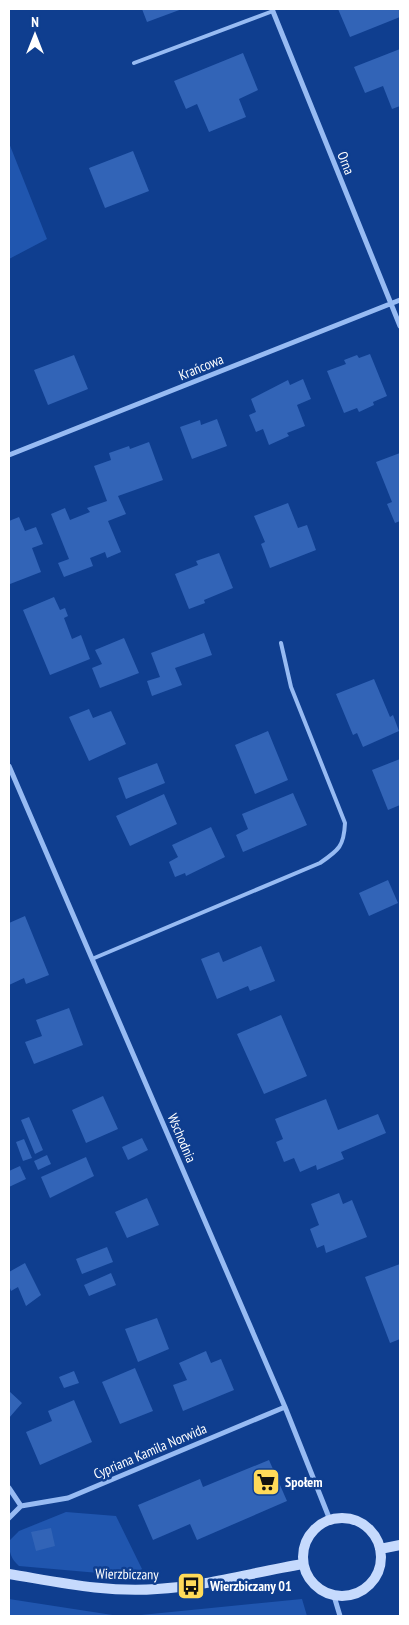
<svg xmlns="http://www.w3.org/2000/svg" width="409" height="1625" font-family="'PT Sans Narrow',sans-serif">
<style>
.green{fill:#2056af}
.building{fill:#3264b7}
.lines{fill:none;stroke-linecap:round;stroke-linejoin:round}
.lane{stroke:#97bbf3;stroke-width:4}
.street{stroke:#97bbf3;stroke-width:5}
.secondary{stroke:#c6dafd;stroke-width:10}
.labels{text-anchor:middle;stroke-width:5;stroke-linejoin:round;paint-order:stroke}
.street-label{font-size:14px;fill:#fff;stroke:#0f3e8f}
.poi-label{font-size:14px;font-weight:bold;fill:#fff;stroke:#0f3e8f;text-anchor:start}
</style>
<rect width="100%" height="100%" fill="#0f3e8f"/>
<!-- green -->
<path class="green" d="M9 143 47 239 9 259Z
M66 1512 116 1516 142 1569 133 1576 19 1566C11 1559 9 1552 9 1541L19 1531Z
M9 1599 119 1616H9Z
M302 1599 307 1616H131Z"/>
<!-- building -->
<path class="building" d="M142 9H182L147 22Z
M338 9H400V17L350 37Z
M400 49V106L392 109 383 86 365 93 354 67Z
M243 53 258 90 239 99 246 117 209 132 197 104 186 109 174 81Z
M133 151 149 191 105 208 89 168Z
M370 354 387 396 373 402 374 405 359 412 357 408 344 413 327 371 346 364 344 360 357 355 359 358Z
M74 355 88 389 48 405 34 370Z
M303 379 311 399 297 405 305 426 287 433 289 436 269 445 263 429 256 432 249 415 256 412 251 399 288 380 290 385Z
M217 419 227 446 192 459 180 427 200 420 201 425Z
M149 442 163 480 118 496 126 514 108 521 121 552 107 558 105 552 90 558 93 566 64 577 58 563 69 559 51 514 65 508 70 520 90 512 87 508 107 501 94 466 111 460 109 453 129 446 130 449Z
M400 453V521L395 523 387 504 392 502 376 462Z
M288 503 298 528 307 525 316 550 270 568 261 544 265 542 254 516Z
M19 517 25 531 36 527 43 544 32 548 41 572 10 584 9 521Z
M219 553 233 588 204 600 205 603 189 609 175 574 198 565 196 561Z
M54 597 60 610 65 608 68 616 64 618 72 639 81 635 90 659 50 675 23 610Z
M204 633 212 655 175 668 182 685 152 696 147 681 160 677 151 653Z
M124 638 139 673 100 688 92 668 102 664 95 650Z
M374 679 390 717 393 715 399 731 363 747 357 733 353 735 336 694Z
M89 709 93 718 111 711 126 744 89 761 69 717Z
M268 731 288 780 255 794 235 745Z
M400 759V805L388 810 372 770Z
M157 763 165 783 126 799 118 778Z
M293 793 307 825 243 852 236 835 248 829 242 814Z
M164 794 177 824 130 846 116 816Z
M211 827 225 857 186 876 185 873 175 877 169 862 178 857 172 845Z
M388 880 398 903 369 916 359 893Z
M25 916 49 975 26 984 24 978 9 985V923Z
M261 946 275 981 250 991 248 986 217 999 201 959 219 952 223 962Z
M69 1008 83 1045 34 1064 25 1042 42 1036 36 1020Z
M281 1015 307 1076 264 1094 237 1034Z
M103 1096 118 1129 86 1143 72 1110Z
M326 1099 338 1130 378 1114 386 1133 341 1152 344 1159 317 1170 316 1165 300 1172 294 1158 284 1162 276 1142 283 1139 275 1119Z
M29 1117 43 1150 35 1154 21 1120Z
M142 1138 148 1150 128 1160 122 1147Z
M24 1139 32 1158 23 1161 16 1142Z
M47 1155 51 1164 38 1170 34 1161Z
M86 1157 94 1176 50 1198 41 1177Z
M20 1166 26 1179 9 1187V1171Z
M339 1193 343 1204 352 1200 367 1237 326 1253 324 1245 317 1248 310 1229 319 1225 311 1204Z
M147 1198 159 1225 127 1238 115 1212Z
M107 1247 113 1262 82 1274 76 1259Z
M25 1263 41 1295 26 1306 18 1287 11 1291 9 1285V1272Z
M400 1264V1339L390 1343 365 1277Z
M111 1273 116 1285 89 1296 84 1285Z
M157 1318 169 1349 138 1362 125 1329Z
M206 1351 211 1363 221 1359 234 1390 183 1411 173 1385 187 1380 179 1363Z
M135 1368 153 1411 120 1424 102 1382Z
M74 1371 79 1383 64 1388 59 1377Z
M9 1391 22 1403 9 1418Z
M74 1400 92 1442 40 1465 26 1432 52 1421 48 1411Z
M269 1460 287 1501 197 1540 190 1524 153 1540 138 1505 200 1479 203 1487Z
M51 1528 55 1546 36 1551 31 1532Z"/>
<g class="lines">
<!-- lane -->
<path class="lane" d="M134 63 273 11
M92 959 320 863C339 850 344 846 345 823L291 687 281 643"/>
<!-- street -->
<path class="street" d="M272 9 400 326
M9 455 400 300
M9 766 285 1407 330 1520
M9 1488 21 1506 9 1518
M21 1506 68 1498 285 1407
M334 1596 340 1616"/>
<!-- secondary -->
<path class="secondary" d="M303 1557a39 39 0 1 1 78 0a39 39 0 1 1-78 0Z
M380 1549 400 1545
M9 1574C58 1582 107 1593 157 1589 207 1586 254 1572 303 1564"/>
</g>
<!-- icons -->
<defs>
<g id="supermarket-square" transform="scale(1.4375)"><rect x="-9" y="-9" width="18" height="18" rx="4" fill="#ffda59" stroke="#0f3e8f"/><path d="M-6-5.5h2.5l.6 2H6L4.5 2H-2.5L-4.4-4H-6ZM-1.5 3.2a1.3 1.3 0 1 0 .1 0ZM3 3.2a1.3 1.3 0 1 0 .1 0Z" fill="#111"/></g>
<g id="bus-square" transform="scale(1.4375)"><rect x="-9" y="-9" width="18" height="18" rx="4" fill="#ffda59" stroke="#0f3e8f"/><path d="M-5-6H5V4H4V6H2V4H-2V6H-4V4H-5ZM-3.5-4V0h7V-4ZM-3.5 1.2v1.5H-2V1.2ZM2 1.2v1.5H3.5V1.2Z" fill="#111"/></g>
</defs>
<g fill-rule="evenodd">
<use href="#supermarket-square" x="266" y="1482"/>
<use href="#bus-square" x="191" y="1586"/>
</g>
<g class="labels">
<!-- street labels -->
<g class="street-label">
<text transform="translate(346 163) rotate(68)" y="5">Orna</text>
<text transform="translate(201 367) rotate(-22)" y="5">Krańcowa</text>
<text transform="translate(182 1138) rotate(67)" y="5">Wschodnia</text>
<text transform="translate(150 1451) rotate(-23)" y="5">Cypriana Kamila Norwida</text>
<text transform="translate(127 1574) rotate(1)" y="5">Wierzbiczany</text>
</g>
<!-- poi labels -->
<g class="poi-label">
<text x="285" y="1487">Społem</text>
<text x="210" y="1591">Wierzbiczany 01</text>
</g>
</g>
<!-- border -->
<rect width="409" height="1625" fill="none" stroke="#ffffff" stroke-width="20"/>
<!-- north arrow -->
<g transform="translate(35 35)" stroke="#0f3e8f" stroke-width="4" paint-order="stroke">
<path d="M0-4L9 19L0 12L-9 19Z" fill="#ffffff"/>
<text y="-8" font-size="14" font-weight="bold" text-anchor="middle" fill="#ffffff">N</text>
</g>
</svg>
